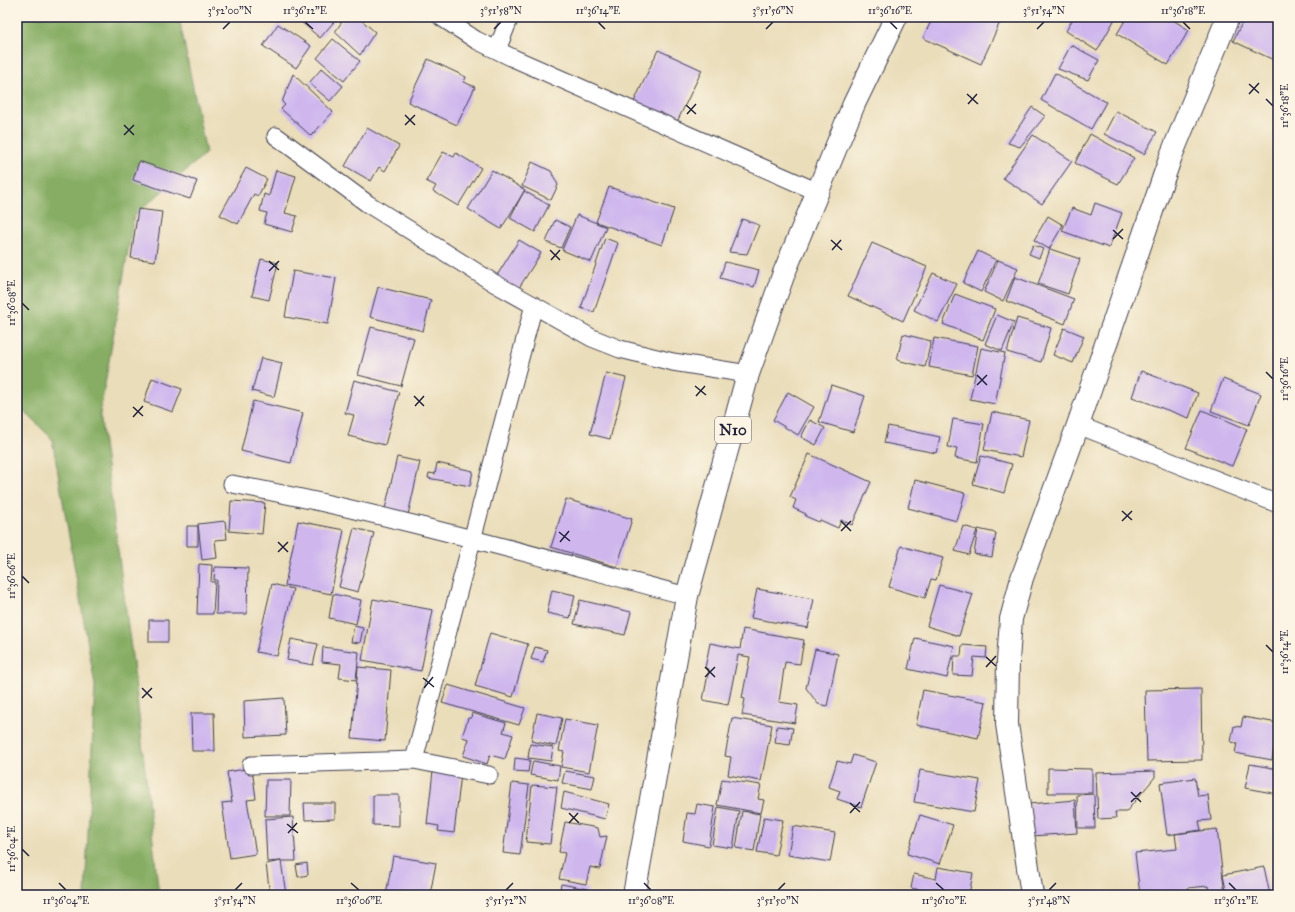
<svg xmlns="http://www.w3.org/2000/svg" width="1295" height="912" font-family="'IM FELL Great Primer',serif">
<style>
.forest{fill:#86ad64;stroke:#546850}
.building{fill:#cfb7ee}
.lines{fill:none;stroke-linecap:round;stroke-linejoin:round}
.street-casing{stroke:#403e4e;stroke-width:19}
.secondary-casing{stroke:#403e4e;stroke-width:24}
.highway-casing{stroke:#403e4e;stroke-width:24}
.street{stroke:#fff;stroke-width:17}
.secondary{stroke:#fff;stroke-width:22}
.highway{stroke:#fff;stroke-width:22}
.ticks{fill:none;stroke:#22223b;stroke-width:1.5}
.labels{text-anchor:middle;stroke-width:3;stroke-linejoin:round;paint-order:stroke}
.shield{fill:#fcf5e5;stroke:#63616e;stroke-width:1}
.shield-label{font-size:15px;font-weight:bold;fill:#22223b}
.neatline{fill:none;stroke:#22223b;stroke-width:1.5}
.ticks-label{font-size:10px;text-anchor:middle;fill:#22223b}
</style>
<rect width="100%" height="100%" fill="#fcf5e5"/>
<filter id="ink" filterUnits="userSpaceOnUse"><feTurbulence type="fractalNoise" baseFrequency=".025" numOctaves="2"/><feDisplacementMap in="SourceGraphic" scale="8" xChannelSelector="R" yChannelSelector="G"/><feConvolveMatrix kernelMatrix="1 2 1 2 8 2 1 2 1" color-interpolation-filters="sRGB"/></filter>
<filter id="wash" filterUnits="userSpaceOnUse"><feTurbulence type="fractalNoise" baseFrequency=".012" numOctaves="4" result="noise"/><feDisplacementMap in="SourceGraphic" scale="16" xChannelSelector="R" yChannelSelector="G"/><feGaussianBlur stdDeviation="0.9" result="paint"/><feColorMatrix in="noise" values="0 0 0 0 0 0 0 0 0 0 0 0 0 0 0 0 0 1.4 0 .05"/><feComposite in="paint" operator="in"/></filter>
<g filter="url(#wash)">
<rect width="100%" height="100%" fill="#eaddba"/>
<!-- forest -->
<path class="forest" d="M17 17H179L206 153 134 216 100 413 134 671 159 895H85L95 685 52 439 17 404Z"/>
<g id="blocks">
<!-- building -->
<path class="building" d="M303 17H316L319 20 321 17H338L320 38 300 21Z
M345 17H358L375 32 360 55 335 32Z
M933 17H994L1001 20 981 64 923 38Z
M1074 17H1116L1097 51 1066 31Z
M1127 17H1168L1189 30 1168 65 1117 34Z
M1245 17H1269L1278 21V62L1233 41Z
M278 24 311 46 296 68 263 46Z
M333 39 360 61 344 81 317 58Z
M1071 45 1099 60 1088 80 1058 69Z
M658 50 702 70 676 124 633 104Z
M428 59 466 77 464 82 475 87 457 125 408 102Z
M322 68 343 86 330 101 309 83Z
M1055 73 1106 102 1091 129 1041 100Z
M293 74 333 112 311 136 281 109 285 105 282 102Z
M1032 107 1045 116 1020 147 1008 143Z
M1116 111 1157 132 1144 154 1104 134Z
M367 128 399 146 385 171 379 167 371 181 345 166Z
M1090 134 1134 158 1118 184 1075 163Z
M1033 135 1072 161 1042 204 1003 178Z
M443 152 454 157 456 153 481 168 458 206 433 191 436 186 426 181Z
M139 161 197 181 190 199 133 180Z
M532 162 551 171 558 185 551 200 522 186Z
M246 168 267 179 258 196 254 194 238 224 220 215Z
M276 170 296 176 285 213 297 216 292 232 264 224 267 213 260 211 264 194 269 196Z
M492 170 525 190 501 229 468 209Z
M609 187 674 209 662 245 596 222Z
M524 191 549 205 535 232 510 218Z
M1095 203 1122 213 1109 248 1062 231 1072 208 1091 215Z
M138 209 162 212 155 261 131 258Z
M577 215 606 227 591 262 562 250Z
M1048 216 1063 225 1049 249 1034 240Z
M742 219 759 225 747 254 729 252Z
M555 220 570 227 561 248 546 242Z
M605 238 618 243 594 312 581 308Z
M519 240 541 253 517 291 496 277Z
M872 243 927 267 903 321 848 296Z
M1033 245 1043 249 1039 258 1029 254Z
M1050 249 1080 259 1068 294 1038 284Z
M978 251 996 260 981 292 963 283Z
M261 259 278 263 269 300 252 296Z
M998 260 1018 268 1003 301 984 292Z
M725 262 759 270 754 287 720 278Z
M293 271 336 278 328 324 285 317Z
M933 273 957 284 938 322 914 310Z
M1015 277 1074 299 1065 324 1006 301Z
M378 287 431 300 423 331 370 317Z
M955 294 995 309 983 340 943 324Z
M997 315 1014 322 1002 351 985 344Z
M1017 318 1051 328 1041 362 1007 352Z
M371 327 414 338 401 386 358 375Z
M1064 328 1084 336 1073 363 1053 355Z
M903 334 931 341 925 367 897 360Z
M934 338 978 346 972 375 929 367Z
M981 348 1005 353 995 404 970 399Z
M261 358 282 363 274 397 252 391Z
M1141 371 1198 393 1189 418 1132 397Z
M606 373 626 378 610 439 590 434Z
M152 378 182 389 173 412 144 402Z
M1223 379 1261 394 1249 425 1211 411Z
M354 380 399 392 385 445 348 436 354 415 345 413Z
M831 385 865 396 853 432 819 422Z
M788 392 814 407 798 435 773 420Z
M253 401 303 413 291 463 241 451Z
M1202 410 1247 429 1232 466 1186 448Z
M992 412 1029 420 1021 457 984 450Z
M953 419 984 424 977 462 955 458 957 448 948 447Z
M810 420 825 428 816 445 801 437Z
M888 426 940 437 936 453 884 443Z
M809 454 871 482 852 525 841 520 838 528 820 520 819 522 805 516 806 514 793 508 796 500 790 497Z
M981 456 1012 464 1004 493 973 484Z
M397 457 420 462 408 515 385 509Z
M437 463 473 471 470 486 428 478 429 473 435 474Z
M915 480 965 493 957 521 908 508Z
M566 499 632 519 617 567 551 547Z
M231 501 265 503 262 534 229 531Z
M225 521 227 539 215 540 217 558 202 560 198 524Z
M298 521 344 530 331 594 285 585Z
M187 526H198V546H187Z
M963 526 977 530 969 555 955 551Z
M354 528 374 533 358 592 339 587Z
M978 529 996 533 992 557 974 554Z
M901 546 943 558 936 580 931 579 925 598 889 587Z
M199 564 212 565 211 582H215L213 614H197Z
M215 567 248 568 247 614H216L217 580H214Z
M272 584 293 589 277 656 256 652Z
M939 585 973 594 959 636 927 626Z
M757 589 814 599 808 628 751 618Z
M552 590 575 595 570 618 547 613Z
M333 594 361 600 356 624 329 618Z
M373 599 433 610 421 671 362 660Z
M580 600 631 612 625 635 574 624Z
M149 620H168V642H149Z
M354 626 363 628 360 643 351 642Z
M743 629 804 640 800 664 785 662 779 702 798 705 795 723 742 715 745 699 742 698 750 657 738 655 728 705 703 700 709 669 705 668 710 643 740 649Z
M490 633 528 644 513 697 475 686Z
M915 638 954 646 947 678 908 669Z
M291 639 318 644 313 665 287 660Z
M962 645 987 647 986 658 974 657 972 676 953 675 954 656H961Z
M323 647 359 652 356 680 339 678 341 664 322 662Z
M535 647 547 650 543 662 531 659Z
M815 649 838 654 827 706 818 704 806 688Z
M358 667 391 670 385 741 352 738Z
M448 685 525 708 519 725 442 703Z
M1201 689 1202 760 1147 761 1145 690Z
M923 690 986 702 978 738 916 725Z
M284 698 286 735 245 737 244 701Z
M191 713H214L215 751H192Z
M472 713 506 723 503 732 513 735 505 759 490 755 487 764 463 756 469 739 462 737 468 718H471Z
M537 713 562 718 556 746 531 741Z
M1243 717 1278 723 1272 760 1235 753 1237 743 1231 742 1234 726 1241 727Z
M732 718 772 725 761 781 728 775 731 757 725 756Z
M565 719 598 725 589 772 561 767 564 752 559 751Z
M777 726 793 728 790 745 775 743Z
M530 744 553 747 551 761 528 758Z
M853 755 876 762 861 807 837 799 840 791 829 787 837 761 850 764Z
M515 758 530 760 528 772 514 771Z
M533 761 560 766 558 780 530 775Z
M1250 764 1278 769V794L1245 788Z
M252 768 256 799 247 800 256 854 230 858 222 803 232 802 227 772Z
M1048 768 1092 769V793H1048Z
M920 770 980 780 974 812 914 802Z
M433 771 461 774 454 833 438 831 439 826 427 824Z
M565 771 595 776 592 789 562 783Z
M1155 771V777L1126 812H1115L1116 818 1098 819 1096 773Z
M1195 778 1198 796 1208 795 1211 820 1199 821 1201 830 1167 835 1160 783Z
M722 779 761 785 758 799 764 800 761 813 717 805Z
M266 780H291L290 816H265Z
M512 783 529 785 520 855 503 853Z
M532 785 557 787 550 844 526 842Z
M564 792 609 804 605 819 561 808Z
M1094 794 1095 828H1078L1077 795Z
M373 795H399V826L373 825Z
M1075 800 1077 833 1031 836 1029 804Z
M304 803H335V819L305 820Z
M697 804 715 807 709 846 683 841 687 813 695 814Z
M718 807 739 811 733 848 712 845Z
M742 811 760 814 754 851 736 848Z
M920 815 953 825 940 864 907 854Z
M293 817 296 861H281L286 895H270L266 864 281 861 267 862 265 819Z
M764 817 783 820 776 855 757 852Z
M565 822 598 828 600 837 607 836 600 869 590 867 586 884 559 879 565 853 559 852Z
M793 826 835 833 830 862 788 855Z
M1217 829 1225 895H1209L1208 886 1188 888 1189 895H1140L1135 853 1177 849 1175 834Z
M393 856 436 863 430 895H386Z
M307 863 308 875 298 877 296 865Z
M938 867 973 873 969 895H944L911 888 914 874 936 879Z
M1264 867 1270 895H1227L1223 875Z
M561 884 588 889 586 895H559Z"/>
</g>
</g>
<g filter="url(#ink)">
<use href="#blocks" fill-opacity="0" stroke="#403e4e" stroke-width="1"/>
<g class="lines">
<!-- street casing -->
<g class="street-casing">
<path id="street" d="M441 17 476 40 513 58 818 192
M497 50 510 17
M276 136 368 204 494 283 592 338 620 349 673 362 748 374
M1078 425 1278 504
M232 484C386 513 536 556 687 596
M414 760 534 305
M251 765 414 760 489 775"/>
</g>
<!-- secondary casing -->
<g class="secondary-casing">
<path id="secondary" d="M1032 895 1007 724 1008 661 1011 619 1022 578 1078 425 1171 156 1228 17"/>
</g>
<!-- highway casing -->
<g class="highway-casing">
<path id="highway" d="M634 895 687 596 748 374 784 273 854 104 896 17"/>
</g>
<!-- street -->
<use href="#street" class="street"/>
<!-- secondary -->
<use href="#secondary" class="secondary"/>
<!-- highway -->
<use href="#highway" class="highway"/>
</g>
</g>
<!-- ticks -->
<path class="ticks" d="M305 22 313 29M598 22 605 29M890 22 897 29M1183 22 1190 29M223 29 230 22M494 29 501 22M766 29 773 22M1037 29 1044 22M1249 84 1259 93M967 94 978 104M1249 94 1259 83M1266 99 1273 106M968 104 977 94M686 105 696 114M687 114 696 104M405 115 415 125M124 125 134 135M405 125 415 115M124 135 134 125M1113 230 1123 239M1113 239 1123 229M831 240 842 250M550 250 560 260M832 250 841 240M551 260 560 250M269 261 279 270M269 271 279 261M22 303 29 310M1266 372 1273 379M977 375 987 385M977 385 987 375M695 386 706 395M414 396 424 406M696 396 705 386M415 406 424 396M133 407 143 416M133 417 143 406M1122 511 1132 520M841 521 851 531M1122 521 1132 511M841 531 851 521M559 532 570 541M278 542 288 552M560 542 569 531M278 552 288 542M22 576 29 583M1266 645 1273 652M986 657 996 666M705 667 715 677M986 667 996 656M705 677 715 667M423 678 434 687M142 688 152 698M424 688 433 677M142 698 152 688M1131 792 1141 802M1131 802 1141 792M850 803 860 812M569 813 579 823M850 813 860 802M569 823 578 813M287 824 298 833M288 833 297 823M22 849 29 856M59 883 66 890M351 883 359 890M644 883 651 890M936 883 944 890M1229 883 1236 890M235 890 242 883M506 890 513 883M778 890 785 883M1049 890 1056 883"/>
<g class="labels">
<!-- shield labels -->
<rect class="shield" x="715" y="417" width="36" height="26" rx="3"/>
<g class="shield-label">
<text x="733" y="435">N10</text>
</g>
</g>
<!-- margin -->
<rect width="1295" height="912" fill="none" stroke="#fcf5e5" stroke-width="44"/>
<rect x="22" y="22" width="1251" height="868" class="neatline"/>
<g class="ticks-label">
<text x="230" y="14">3°52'00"N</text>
<text x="305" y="14">11°36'12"E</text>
<text x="501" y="14">3°51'58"N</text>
<text x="598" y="14">11°36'14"E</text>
<text x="773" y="14">3°51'56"N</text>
<text x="890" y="14">11°36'16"E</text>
<text x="1044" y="14">3°51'54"N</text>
<text x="1183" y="14">11°36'18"E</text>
<text transform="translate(1284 106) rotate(-90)" y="4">11°36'18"E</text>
<text transform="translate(11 303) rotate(-90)" y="4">11°36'08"E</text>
<text transform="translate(1284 379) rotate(-90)" y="4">11°36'16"E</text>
<text transform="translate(11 576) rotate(-90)" y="4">11°36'06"E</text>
<text transform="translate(1284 652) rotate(-90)" y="4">11°36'14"E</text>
<text transform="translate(11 849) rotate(-90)" y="4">11°36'04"E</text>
<text x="66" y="904">11°36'04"E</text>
<text x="235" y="904">3°51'54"N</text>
<text x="359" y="904">11°36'06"E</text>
<text x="506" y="904">3°51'52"N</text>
<text x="651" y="904">11°36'08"E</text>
<text x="778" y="904">3°51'50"N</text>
<text x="944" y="904">11°36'10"E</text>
<text x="1049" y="904">3°51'48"N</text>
<text x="1236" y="904">11°36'12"E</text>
</g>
</svg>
